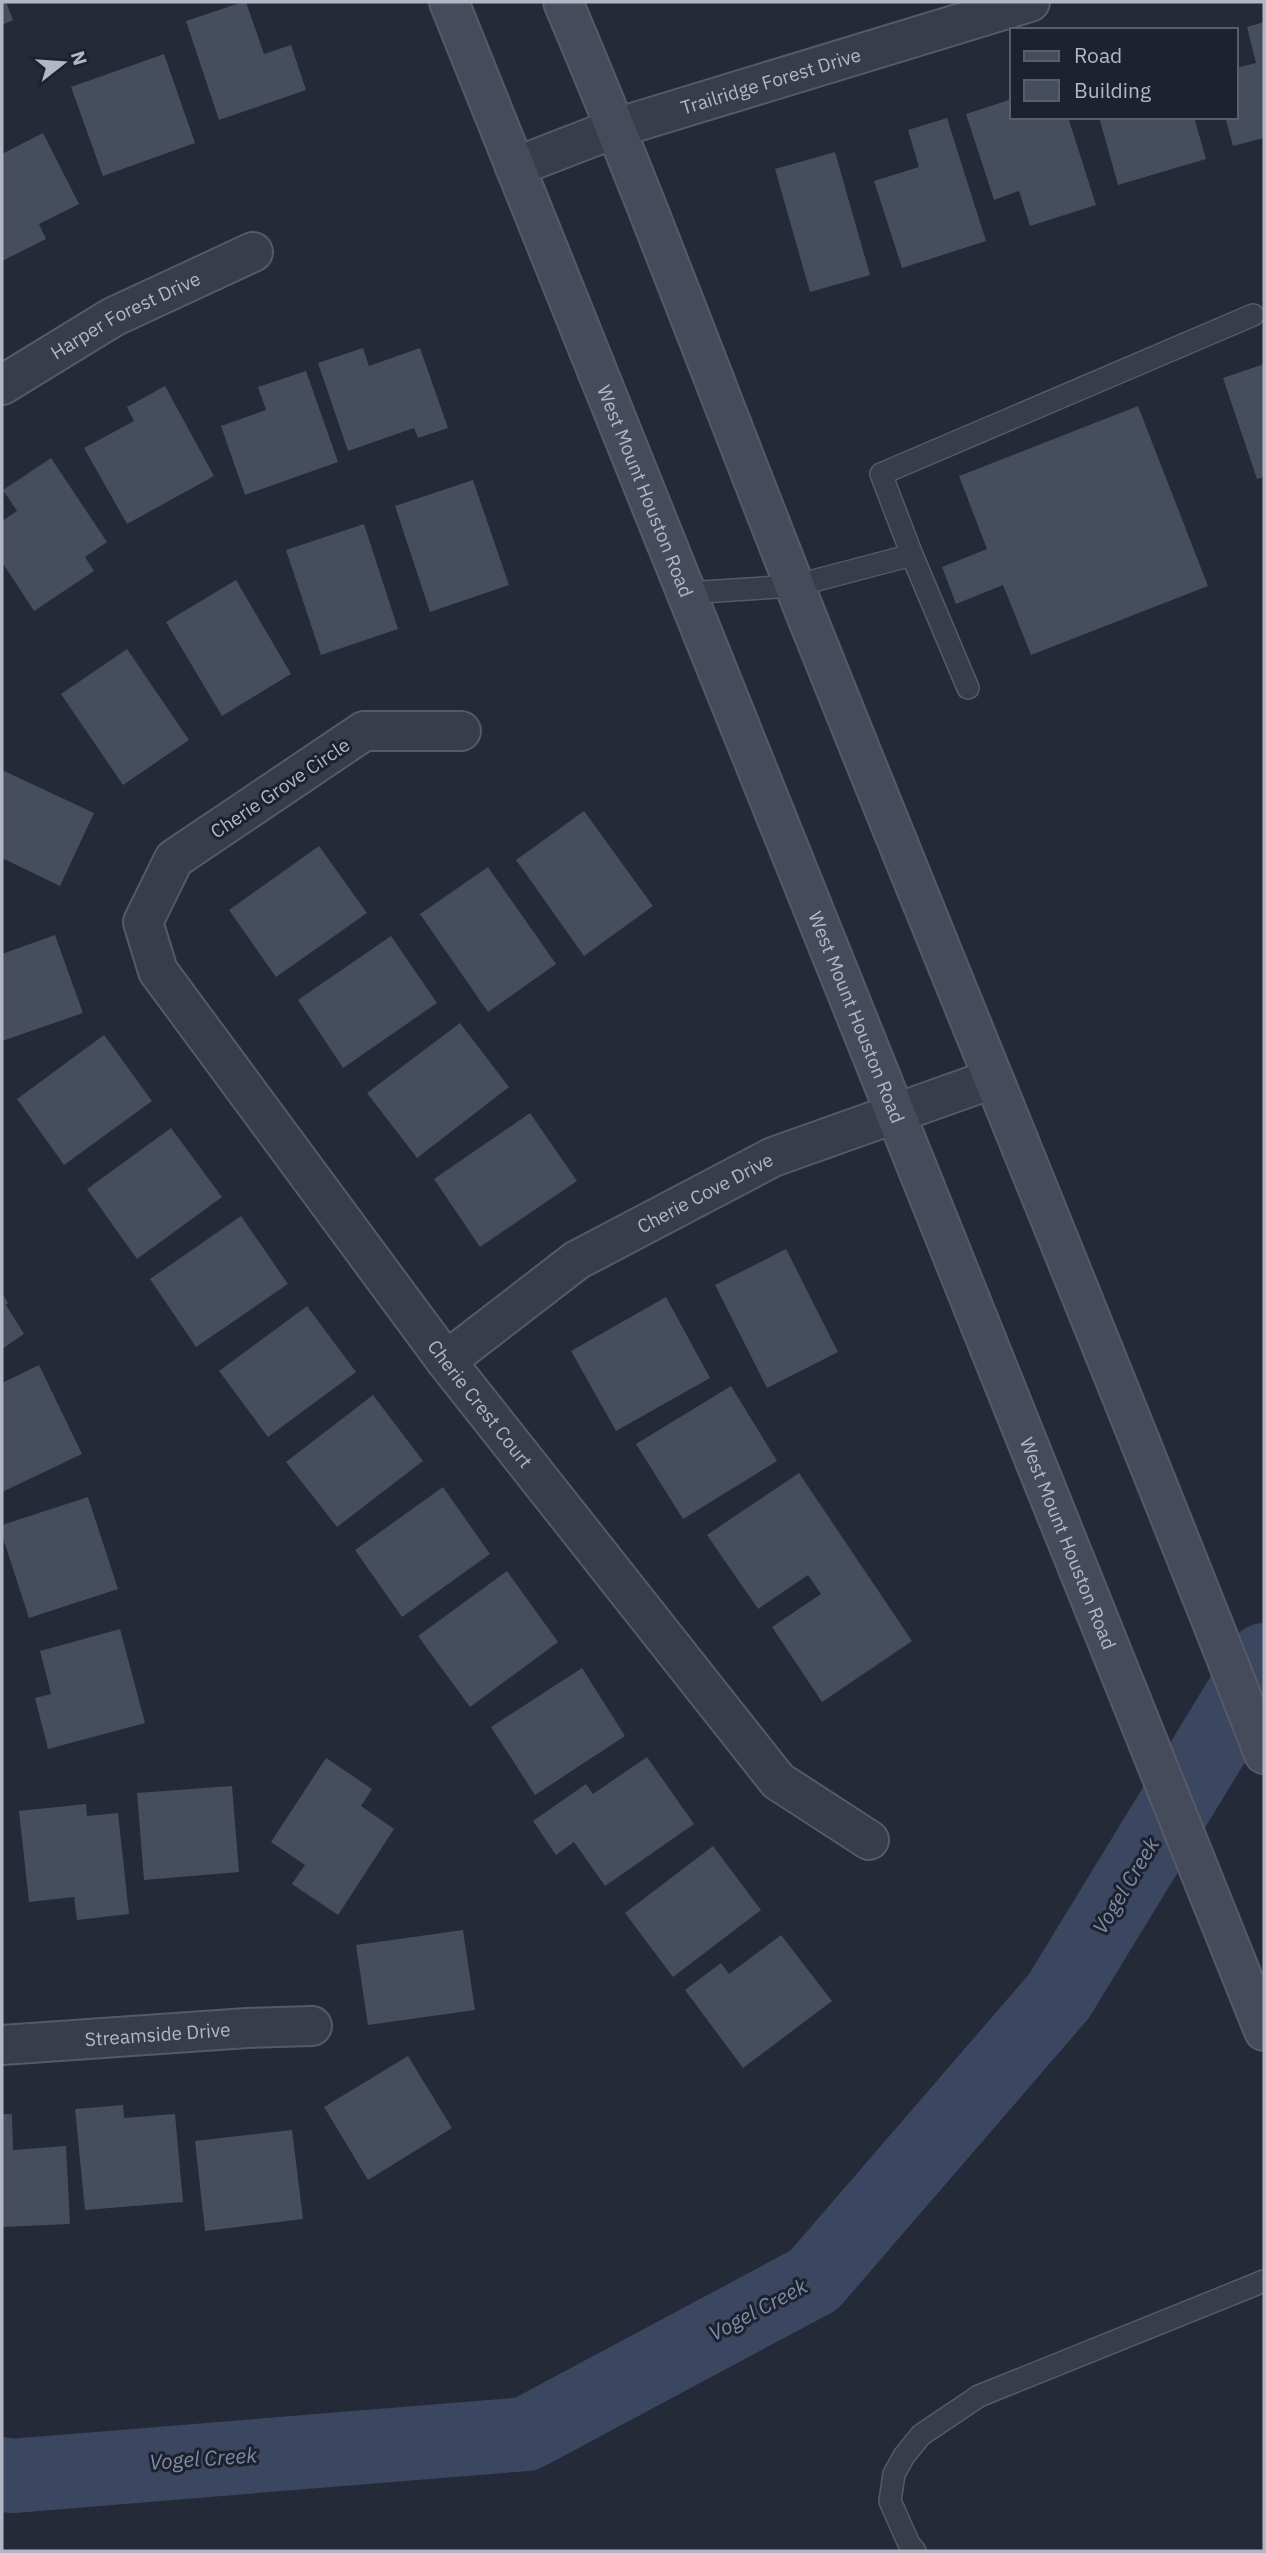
<svg xmlns="http://www.w3.org/2000/svg" width="1266" height="2553" font-family="'IBM Plex Sans',sans-serif">
<style>
.lines{fill:none;stroke-linecap:round;stroke-linejoin:round}
.stream{stroke:#3b4660;stroke-width:12}
.river{stroke:#3b4660;stroke-width:74}
.building{fill:#464d5d}
.lane-casing{stroke:#565a67;stroke-width:24}
.street-casing{stroke:#565a67;stroke-width:42}
.secondary-casing{stroke:#565a67;stroke-width:42}
.lane{stroke:#383d49;stroke-width:21}
.street{stroke:#383d49;stroke-width:38}
.secondary{stroke:#464b5b;stroke-width:38}
.labels{text-anchor:middle;stroke-width:6;stroke-linejoin:round;paint-order:stroke}
.street-label{font-size:19px;fill:#b3b7c5;stroke:#1d222e}
.water-label{font-size:21px;font-style:italic;fill:#7d8baa;stroke:#1d222e}
</style>
<rect width="100%" height="100%" fill="#242a38"/>
<g class="lines">
<!-- stream -->
<path class="stream" d="M12 2476 29 2487"/>
<!-- river -->
<path class="river" d="M2 2474 12 2476 526 2434 814 2280 1059 1996 1264 1660"/>
</g>
<!-- building -->
<path class="building" d="M2 2H6L13 20 2 25Z
M243 2H246L264 54 291 45 306 90 219 120 186 21Z
M1264 22V138L1233 146 1225 117H1236V68L1256 63 1247 27Z
M164 54 195 143 103 176 71 87Z
M1012 99V117H1068L1096 205 1030 226 1019 191 994 200 966 114Z
M1099 117H1194L1206 159 1118 185Z
M947 118 986 241 902 268 874 181 919 167 908 130Z
M43 133 79 204 39 224 46 239 2 261V154Z
M835 152 870 275 810 292 775 169Z
M363 348 369 366 420 348 448 428 418 438 414 428 348 451 318 363Z
M1264 364V477L1257 479 1223 378Z
M306 371 338 462 245 495 221 426 266 410 258 387Z
M165 386 214 476 127 524 84 448 134 421 127 407Z
M1138 406 1208 586 1031 655 1003 585 956 604 942 567 987 549 959 476Z
M51 458 107 542 85 557 94 571 34 611 2 562V521L17 511 3 490Z
M473 480 509 585 430 612 395 506Z
M364 524 398 629 321 655 286 550Z
M236 580 291 674 222 716 166 622Z
M127 649 189 740 123 785 61 694Z
M2 770 94 813 60 886 2 858Z
M584 811 653 906 584 956 516 860Z
M319 846 367 913 276 977 229 910Z
M488 867 556 964 488 1012 420 914Z
M55 935 83 1013 2 1041V954Z
M391 936 437 1003 343 1068 298 1000Z
M460 1023 509 1087 417 1158 367 1093Z
M104 1035 152 1101 64 1165 17 1099Z
M530 1113 577 1181 480 1247 434 1179Z
M171 1128 222 1197 137 1259 87 1189Z
M241 1216 288 1284 196 1347 150 1279Z
M786 1249 838 1352 767 1388 715 1285Z
M2 1293 8 1303 6 1305 24 1334 2 1349Z
M666 1297 710 1378 616 1431 571 1351Z
M307 1306 356 1372 268 1437 219 1371Z
M39 1365 82 1454 2 1492V1383Z
M731 1386 777 1461 683 1519 636 1444Z
M373 1395 423 1461 337 1527 286 1462Z
M799 1473 912 1641 822 1702 772 1627 821 1594 808 1575 758 1609 707 1535Z
M443 1487 490 1554 402 1617 355 1550Z
M88 1497 118 1589 29 1618 2 1535V1525Z
M507 1571 558 1642 470 1707 418 1636Z
M120 1629 145 1723 48 1749 35 1698 51 1694 40 1651Z
M582 1668 625 1736 535 1795 491 1727Z
M647 1757 694 1824 605 1886 574 1842 556 1855 533 1821 586 1784 593 1794Z
M326 1758 372 1789 361 1806 394 1829 338 1915 292 1884 305 1865 271 1842Z
M232 1786 239 1872 144 1880 137 1793Z
M86 1804 87 1816 118 1813 129 1914 77 1920 74 1897 29 1902 19 1811Z
M713 1846 761 1910 673 1977 625 1913Z
M463 1930 475 2010 368 2025 356 1945Z
M781 1935 832 2001 743 2068 685 1990 721 1963 729 1974Z
M408 2056 452 2128 368 2180 324 2107Z
M123 2105 124 2118 175 2114 183 2202 85 2210 75 2109Z
M2 2114H12L13 2150 66 2146 70 2224 2 2227Z
M292 2130 303 2219 205 2231 195 2141Z"/>
<g class="lines">
<!-- lane casing -->
<g class="lane-casing">
<path id="lane" d="M912 555 968 688
M686 593 794 586 912 555 881 474 1253 315
M915 2551 909 2544 890 2501 894 2474 904 2456 921 2435 979 2396 1264 2281"/>
</g>
<!-- street casing -->
<g class="street-casing">
<g id="street">
<path id="s1" d="M515 167 616 128 1030 2"/>
<path id="s2" d="M2 385 113 317 253 252"/>
<path id="s3" d="M461 731H364L174 859 143 922 158 971 446 1361 778 1781 869 1840"/>
<path id="s4" d="M446 1361 577 1260 773 1157 992 1079"/>
<path id="s5" d="M2 2045 247 2028 312 2026"/>
</g>
</g>
<!-- secondary casing -->
<g class="secondary-casing">
<g id="secondary">
<path id="s6" d="M449 2 1264 2031"/>
<path d="M563 2C652 211 730 425 815 637 964 1009 1118 1380 1264 1754"/>
</g>
</g>
<!-- lane -->
<use href="#lane" class="lane"/>
<!-- street -->
<use href="#street" class="street"/>
<!-- secondary -->
<use href="#secondary" class="secondary"/>
</g>
<g class="labels">
<!-- street labels -->
<g class="street-label">
<text dy="7" stroke="none"><textPath href="#s1" startOffset="270">Trailridge Forest Drive</textPath></text>
<text dy="7" stroke="none"><textPath href="#s2" startOffset="142">Harper Forest Drive</textPath></text>
<text dy="7" stroke="none"><textPath href="#s6" startOffset="527">West Mount Houston Road</textPath></text>
<text transform="translate(280 788) rotate(-34)" y="7">Cherie Grove Circle</text>
<text dy="7" stroke="none"><textPath href="#s6" startOffset="1094">West Mount Houston Road</textPath></text>
<text dy="7" stroke="none"><textPath href="#s4" startOffset="310">Cherie Cove Drive</textPath></text>
<text dy="7" stroke="none"><textPath href="#s3" startOffset="987">Cherie Crest Court</textPath></text>
<text dy="7" stroke="none"><textPath href="#s6" startOffset="1661">West Mount Houston Road</textPath></text>
<text dy="7" stroke="none"><textPath href="#s5" startOffset="156">Streamside Drive</textPath></text>
</g>
<!-- water labels -->
<g class="water-label">
<text transform="translate(1126 1886) rotate(-59)" y="7">Vogel Creek</text>
<text transform="translate(758 2310) rotate(-28)" y="7">Vogel Creek</text>
<text transform="translate(203 2459) rotate(-4)" y="7">Vogel Creek</text>
</g>
</g>
<!-- border -->
<rect width="1266" height="2553" fill="none" stroke="#b3b7c5" stroke-width="7"/>
<!-- legend -->
<rect x="1010" y="28" width="228" height="91" fill="#1d222e" stroke="#595e6a" stroke-width="2"/>
<rect x="1024" y="51" width="35" height="10" fill="#464b5b" stroke="#595e6a" stroke-width="2"/>
<text x="1074" y="63" font-size="21" fill="#b3b7c5">Road</text>
<rect x="1024" y="80" width="35" height="21" fill="#464d5d" stroke="#595e6a" stroke-width="2"/>
<text x="1074" y="98" font-size="21" fill="#b3b7c5">Building</text>
<!-- north arrow -->
<g transform="translate(63 63) rotate(73)" stroke="#1d222e" stroke-width="5" paint-order="stroke">
<path d="M0-5L12 26L0 18L-12 26Z" fill="#b3b7c5"/>
<text y="-10" font-size="19" font-weight="bold" text-anchor="middle" fill="#b3b7c5">N</text>
</g>
</svg>
